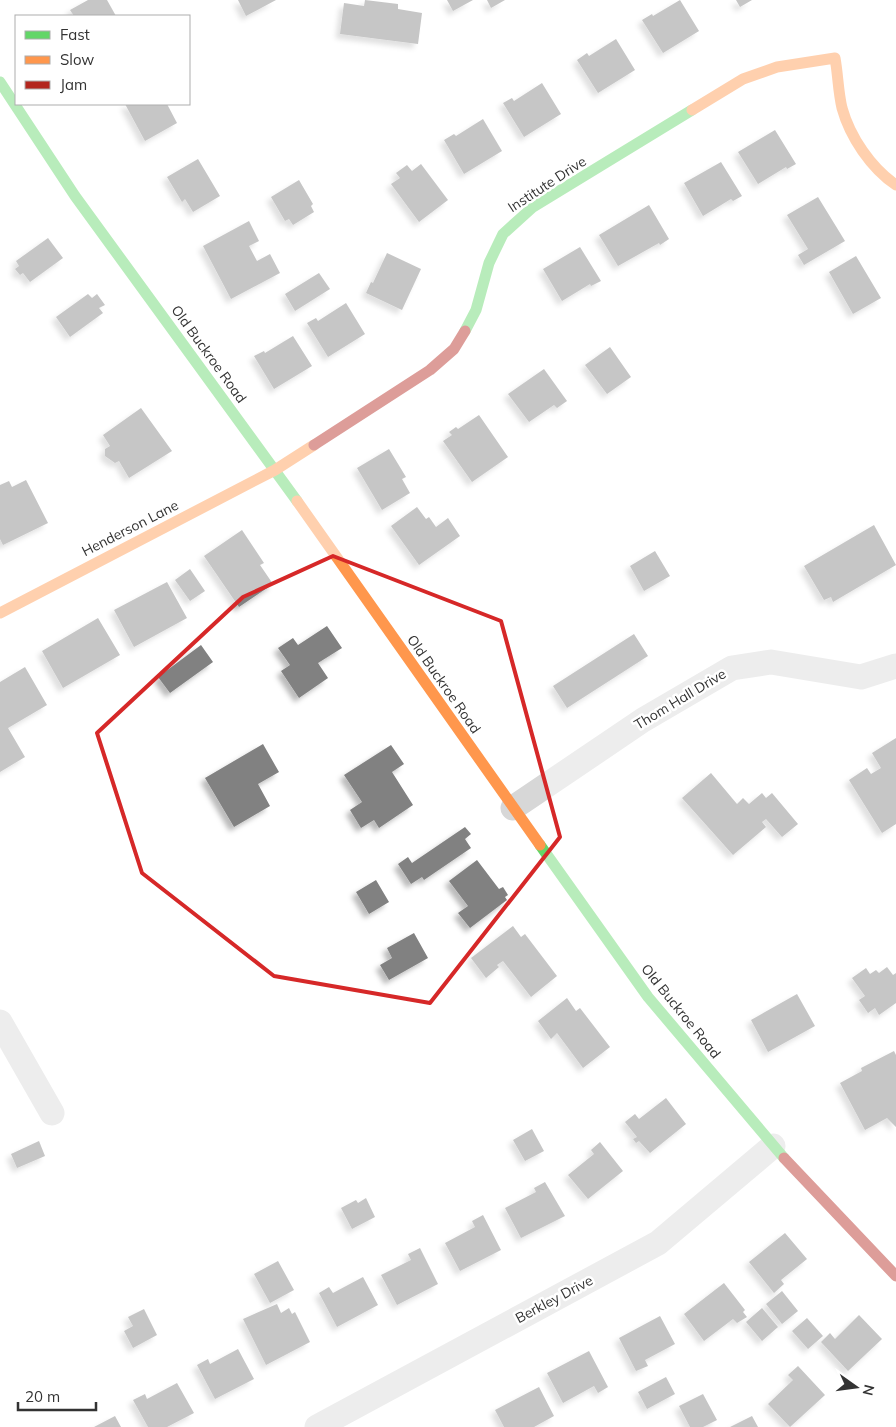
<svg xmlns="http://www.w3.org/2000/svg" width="896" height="1427" font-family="Mulish,sans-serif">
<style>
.building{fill:#818181;filter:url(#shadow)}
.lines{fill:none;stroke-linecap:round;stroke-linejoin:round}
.street{stroke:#d7d7d7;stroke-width:25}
.fast{stroke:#63d668;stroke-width:11}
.slow{stroke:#ff974d;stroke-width:11}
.jam{stroke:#b3261e;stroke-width:11}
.marked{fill:none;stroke:#d62828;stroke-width:4;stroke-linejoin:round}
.labels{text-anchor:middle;stroke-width:5;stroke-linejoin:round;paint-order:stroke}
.street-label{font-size:14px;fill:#333;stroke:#fff}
</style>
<defs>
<filter id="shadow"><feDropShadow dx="-4.5" dy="4.5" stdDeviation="2.5" flood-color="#0004"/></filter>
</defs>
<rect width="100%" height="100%" fill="#fff"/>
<!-- building -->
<path class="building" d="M88 0H107L116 16H74L70 10Z
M238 0H276L246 16Z
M365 0 398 4V9L422 13 418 44 340 34 344 3 364 6Z
M447 0H473L453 11Z
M487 0H505L491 8Z
M680 0 699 31 663 53 642 20 652 14 653 16Z
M736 0H752L740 7Z
M616 39 635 70 598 93 577 60 587 53 589 56Z
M542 83 561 114 524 137 503 103 512 98 514 101Z
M125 104H167L177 123 145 141Z
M483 119 502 151 464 174 444 140 454 134 456 136Z
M775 130 796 164 787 169 786 167 758 184 738 152Z
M198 159 220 196 193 212 185 199 182 202 167 177Z
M721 162 742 196 733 201 731 199 703 216 684 183Z
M421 164 448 200 419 222 391 184 400 178 396 173 407 165 412 171Z
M299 180 313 204 311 206 314 212 293 225 289 219 285 221 271 197Z
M818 197 845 241 804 265 798 255 808 249 787 215Z
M649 205 669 239 660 245 659 243 618 266 599 235Z
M249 221 259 241 249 246 257 261 270 254 280 273 231 299 203 246Z
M48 238 63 258 30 282 23 273 20 275 15 269 19 266 16 261Z
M580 247 601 281 591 286 590 284 562 301 543 269Z
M387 253 421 269 402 310 366 293 371 282 373 283Z
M856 256 881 298 853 314 829 272Z
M319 273 330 289 295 311 285 294Z
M88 294 92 298 97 294 105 305 99 308 103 313 70 337 56 317Z
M346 303 365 334 328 357 307 323 316 318 318 321Z
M293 336 312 366 274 389 254 356 264 351 265 353Z
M610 347 631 377 607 394 585 365Z
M544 369 567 401 557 408 554 405 529 422 508 394Z
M141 408 172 451 129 478 119 461 115 463 105 456V449L110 446 103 435Z
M479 415 508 457 472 482 443 441 452 435 449 432 456 427 458 429Z
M389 449 406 477 402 479 410 493 382 510 357 468Z
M26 480 48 523 3 545 0 539V485L9 481 12 487Z
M417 507 426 519 429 517 436 527 448 518 460 536 419 565 391 526Z
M874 525 896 565 833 602 831 597 824 600 804 566Z
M242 530 264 563 260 565 273 584 239 607 204 556Z
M655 551 670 576 644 591 630 566Z
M190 569 205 591 190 601 175 580Z
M167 582 187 618 134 647 114 610Z
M98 618 120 655 63 688 42 651Z
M327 626 342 648 318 663 328 678 299 698 281 671 290 665 278 648 293 638 298 645Z
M634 634 648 656 567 708 553 686Z
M201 645 213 662 170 693 158 677Z
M25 667 47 705 8 728 25 757 0 772V682Z
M896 738V824L882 833 849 780 867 768 871 774 881 768 872 753Z
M263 744 279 772 258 784 270 806 234 827 205 778Z
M391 745 404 764 392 772 413 805 379 828 374 820 361 828 350 810 362 802 344 775Z
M711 773 737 804 743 798 749 804 762 793 766 798 772 793 798 824 782 837 766 819 762 822 766 827 733 855 682 798Z
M465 827 471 834 465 839 471 848 424 880 422 877 411 884 398 864 408 857 412 863Z
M477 860 499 889 503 887 508 895 505 897 507 900 470 928 458 913 468 906 449 881Z
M376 880 389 902 369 914 356 892Z
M513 926 521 937 525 934 557 976 531 997 503 961 497 965 499 967 486 978 471 958Z
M414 933 428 958 389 980 380 965 392 958 387 948Z
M887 967 893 975 896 973V1003L879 1015 875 1008 868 1013 859 1000 865 996 852 978 866 968 870 974 876 970 879 973Z
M797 994 815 1026 768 1052 751 1020Z
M567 998 576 1011 580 1008 610 1047 583 1068 557 1033 551 1039 538 1021Z
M894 1051 896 1055V1127L887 1118 865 1130 840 1083 862 1071 861 1068Z
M666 1098 686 1124 650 1153 639 1141 636 1143 633 1139 637 1137 625 1122 635 1114 639 1119Z
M532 1129 544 1151 525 1161 513 1140Z
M39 1141 45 1156 17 1168 11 1154Z
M600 1142 623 1171 588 1199 568 1175 594 1154 591 1150Z
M545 1182 565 1216 521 1238 505 1208 536 1192 534 1188Z
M366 1198 375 1217 352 1229 341 1208 356 1200 358 1203Z
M483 1215 501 1250 460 1271 445 1243 475 1227 472 1221Z
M785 1233 807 1259 781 1280 784 1284 774 1293 749 1262Z
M420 1248 438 1284 397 1305 381 1275 411 1260 408 1254Z
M278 1261 294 1290 270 1303 254 1274Z
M363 1277 378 1305 337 1327 319 1293 329 1287 333 1293Z
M724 1283 745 1310 743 1312 747 1317 737 1323 733 1319 704 1341 684 1314Z
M782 1291 798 1311 782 1324 766 1304Z
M277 1304 281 1313 289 1308 292 1314 295 1312 310 1342 266 1365 243 1319Z
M762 1308 778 1327 762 1341 746 1322Z
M144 1309 157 1335 133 1348 124 1331 133 1326 128 1317Z
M859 1315 882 1339 848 1371 821 1342 830 1333 835 1339Z
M660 1316 675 1344 645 1360 648 1366 636 1371 619 1338Z
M807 1318 823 1336 808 1349 792 1331Z
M238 1349 254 1379 215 1399 197 1365 208 1359 210 1364Z
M589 1351 608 1387 598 1393 594 1386 563 1403 547 1373Z
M798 1366 825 1395 790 1427 768 1404 793 1380 788 1375Z
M666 1377 675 1394 647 1409 638 1392Z
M177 1383 194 1413 167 1427H148L133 1400 145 1394 147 1399Z
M539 1387 554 1416 534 1427H504L495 1410Z
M703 1394 717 1420 703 1427H690L679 1406Z
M115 1416 121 1427H94Z
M752 1416 758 1427H730Z"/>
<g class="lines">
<!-- street -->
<path class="street" d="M513 808 643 720 732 668 771 662 861 677 896 666
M0 1022 52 1113
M317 1427 658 1243 773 1146"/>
<!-- fast -->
<path class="fast" d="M0 82 75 196 297 501
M465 331 476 310 489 263 503 234 533 207 692 110
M540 845 648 997 784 1158"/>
<!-- slow -->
<path class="slow" d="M692 110 743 79 777 67 835 58C838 74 838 91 842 108 850 137 871 168 896 185
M297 501 540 845
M0 613 275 470 314 445"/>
<!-- jam -->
<path class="jam" d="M314 445 430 370 454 349 465 331
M784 1158 896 1276"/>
</g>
<!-- marked area -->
<path d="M0 0H896V1427H0ZM333 556 501 621 560 837 430 1003 274 976 142 873 97 733 243 597Z" fill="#fff" fill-opacity=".55" fill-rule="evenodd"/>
<path class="marked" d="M333 556 501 621 560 837 430 1003 274 976 142 873 97 733 243 597Z"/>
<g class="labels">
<!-- street labels -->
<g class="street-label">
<text transform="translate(547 184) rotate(-33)" y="5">Institute Drive</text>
<text transform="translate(209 354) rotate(54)" y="5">Old Buckroe Road</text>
<text transform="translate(130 528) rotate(-27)" y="5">Henderson Lane</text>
<text transform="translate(444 684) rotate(55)" y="5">Old Buckroe Road</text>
<text transform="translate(680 699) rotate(-31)" y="5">Thom Hall Drive</text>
<text transform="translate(681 1011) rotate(51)" y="5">Old Buckroe Road</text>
<text transform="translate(554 1299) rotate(-28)" y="5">Berkley Drive</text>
</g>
</g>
<!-- legend -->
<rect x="15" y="15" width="175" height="90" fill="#ffffff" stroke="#adadad"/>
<rect x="25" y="31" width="25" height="8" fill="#63d668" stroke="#adadad"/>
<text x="60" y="40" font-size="15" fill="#333333">Fast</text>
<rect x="25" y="56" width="25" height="8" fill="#ff974d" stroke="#adadad"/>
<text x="60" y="65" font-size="15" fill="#333333">Slow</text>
<rect x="25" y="81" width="25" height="8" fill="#b3261e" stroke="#adadad"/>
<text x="60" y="90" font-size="15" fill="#333333">Jam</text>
<!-- north arrow -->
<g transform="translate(856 1387) rotate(104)" stroke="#ffffff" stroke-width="4" paint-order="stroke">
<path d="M0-4L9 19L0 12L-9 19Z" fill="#333333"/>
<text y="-8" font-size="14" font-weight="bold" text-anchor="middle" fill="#333333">N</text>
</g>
<!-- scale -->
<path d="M18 1402v8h78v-8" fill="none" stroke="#333333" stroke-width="2.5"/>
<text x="25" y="1402" font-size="15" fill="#333333" stroke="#ffffff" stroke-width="4" paint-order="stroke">20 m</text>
</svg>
